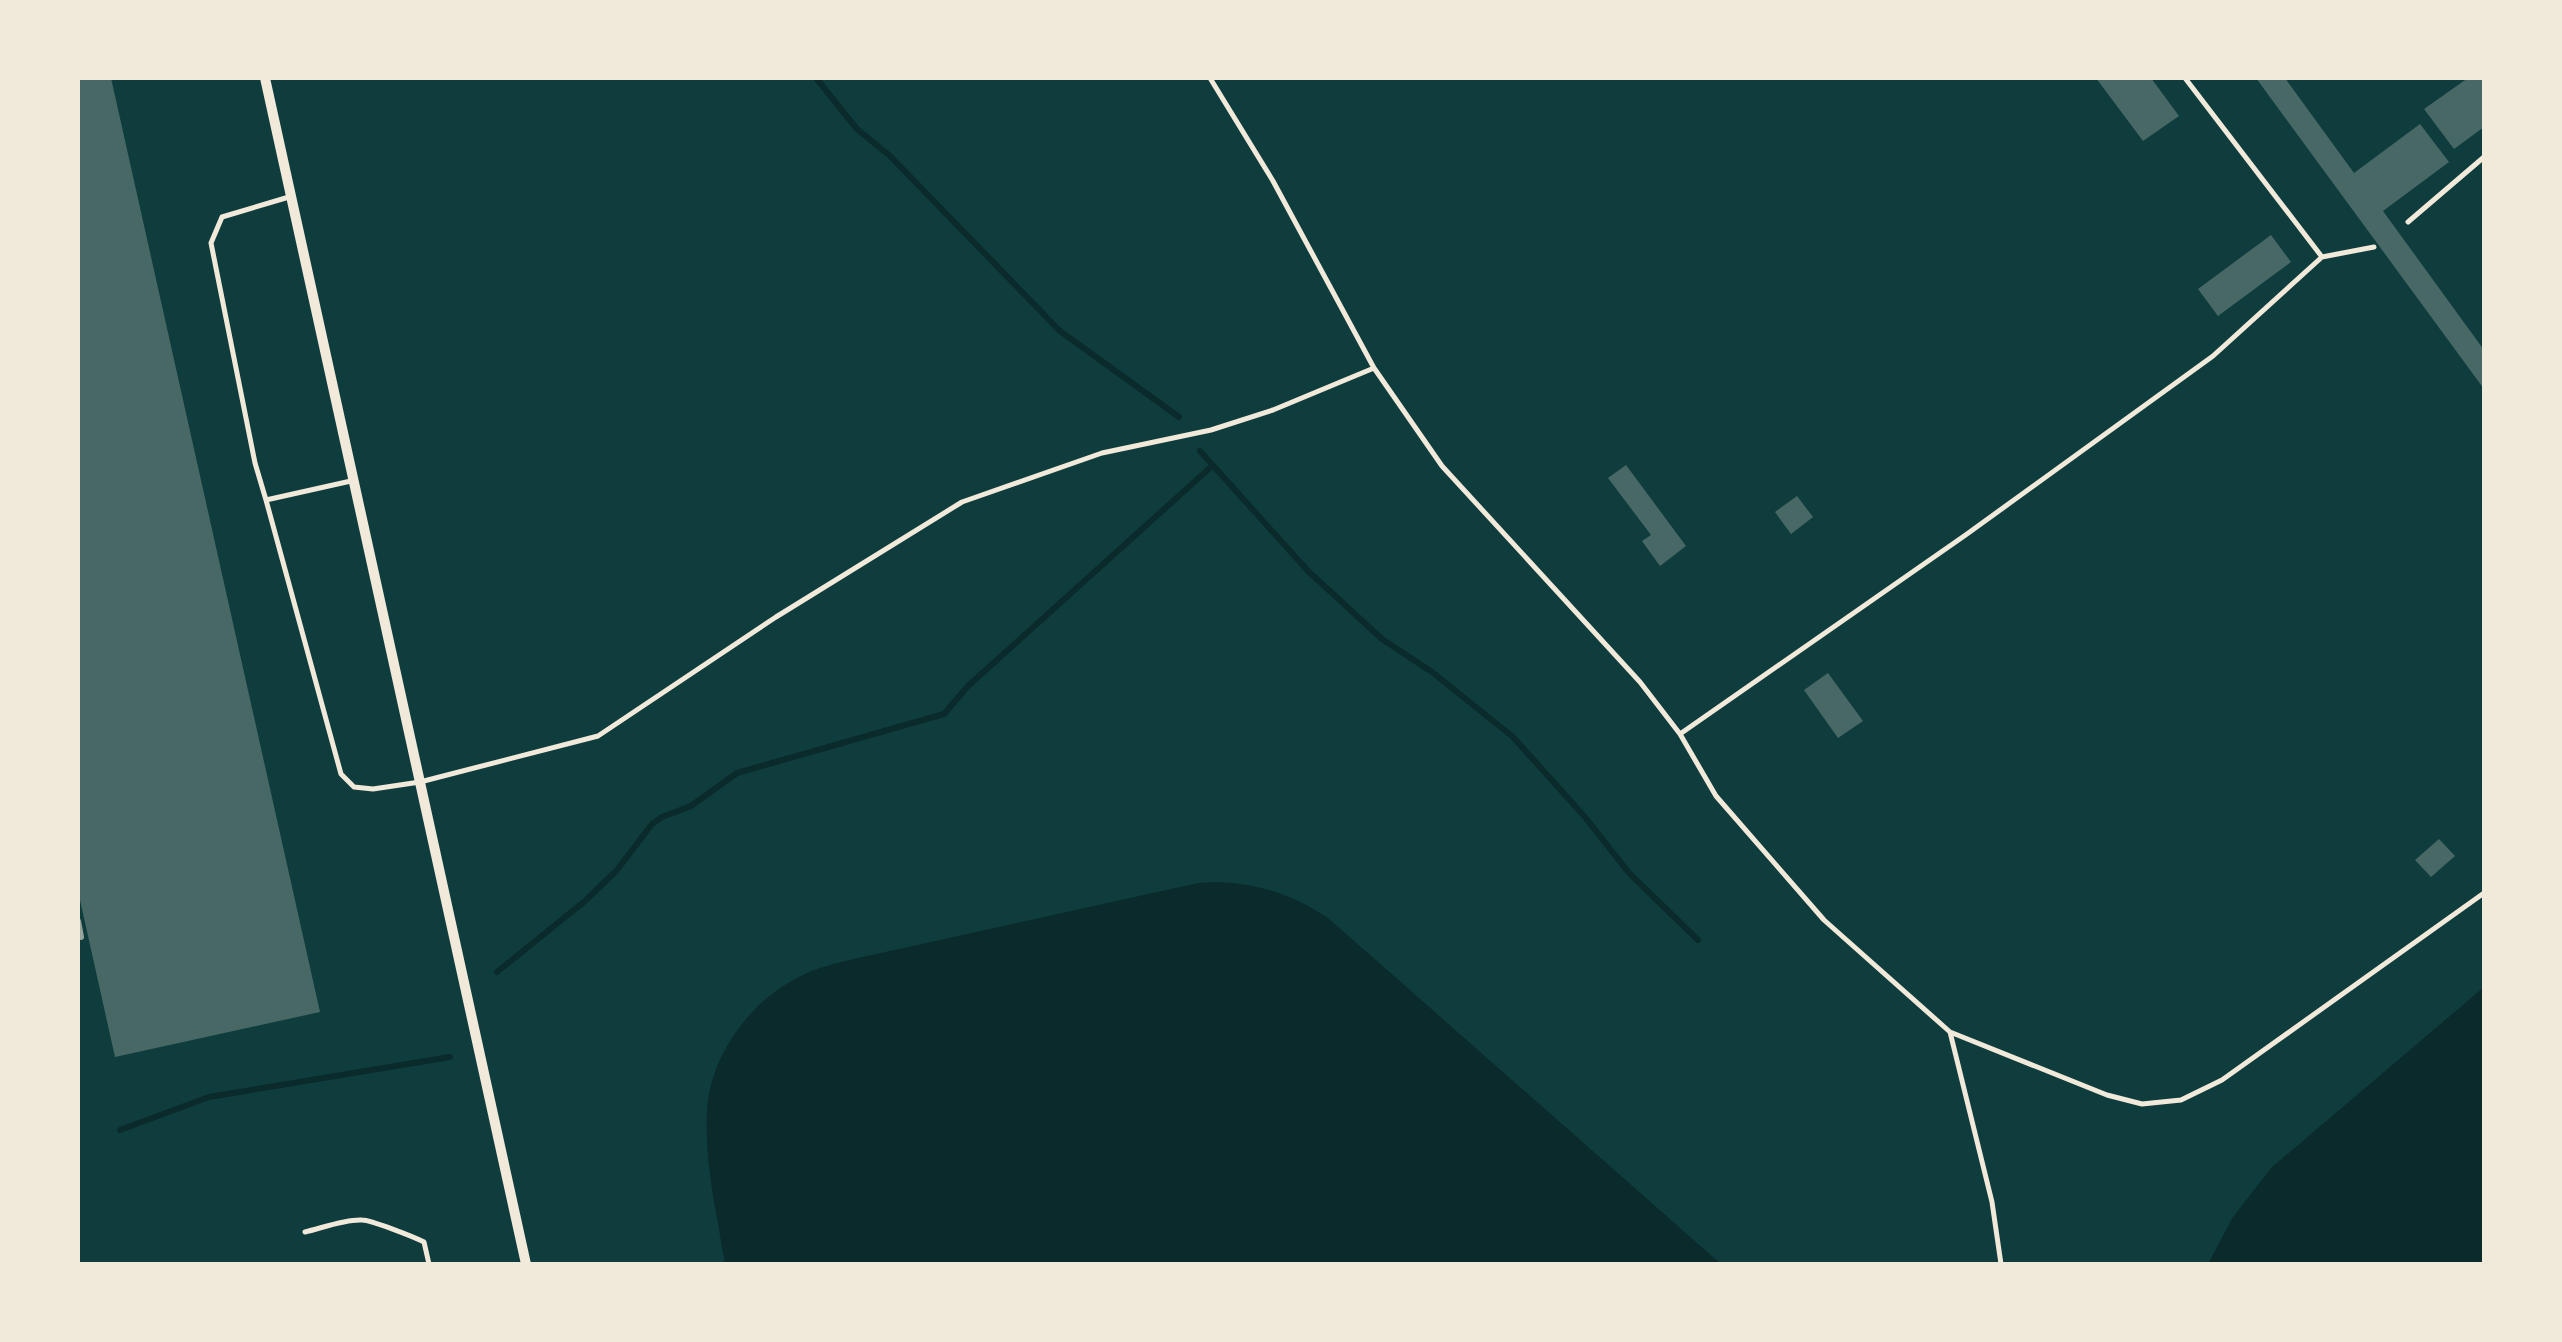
<svg xmlns="http://www.w3.org/2000/svg" width="2562" height="1342" font-family="Quicksand,sans-serif">
<style>
.water{fill:#0a2a2b}
.lines{fill:none;stroke-linecap:round;stroke-linejoin:round}
.stream{stroke:#0a2a2b;stroke-width:6}
.building{fill:#486865}
.service{stroke:#f1e9da;stroke-width:5}
.minor{stroke:#f1e9da;stroke-width:10}
.rail{stroke:#97a49c;stroke-width:6}
</style>
<rect width="100%" height="100%" fill="#0f3d3e"/>
<!-- water -->
<path class="water" d="M1217 882C1260 884 1292 894 1328 918L1721 1264H725C717 1214 704 1162 707 1111 710 1056 750 1001 799 977 817 967 838 963 858 958L1198 883Z
M2484 987V1264H2208L2233 1217 2271 1168Z"/>
<g class="lines">
<!-- stream -->
<path class="stream" d="M816 78 857 129 890 156 1060 331 1179 417
M1200 451 1308 571 1382 639 1432 672 1513 737 1585 817 1629 873 1698 940
M497 972 585 901 617 870 652 824 662 817 691 806 737 773 944 714 968 686 1212 466
M120 1130 209 1097 450 1057"/>
</g>
<!-- building -->
<path class="building" d="M78 78H111L320 1012 115 1057 78 891Z
M2096 78H2151L2179 116 2143 141Z
M2256 78H2285L2354 173 2420 124 2449 162 2383 211 2484 350V389Z
M2468 78H2484V127L2454 149 2424 109Z
M2271 235 2291 262 2218 316 2198 289Z
M1626 465 1686 546 1660 566 1642 541 1651 535 1608 478Z
M1797 496 1813 517 1791 534 1775 512Z
M1828 673 1863 721 1838 738 1804 690Z
M2439 839 2455 856 2431 877 2415 860Z"/>
<g class="lines">
<!-- service -->
<path class="service" d="M1210 78 1273 181 1374 368 1442 466 1640 682 1680 734 1967 534 2213 356 2322 257 2374 247
M2185 78 2322 257
M2408 222 2484 157
M351 481 266 500 341 774 354 787 373 789 420 782 598 736 776 617 962 502 1102 453 1211 430 1273 410 1374 368
M266 500 255 463 211 243 222 217 289 197
M1680 734 1716 796 1824 920 1950 1032 2107 1095 2142 1104 2181 1100 2222 1080 2484 893
M1950 1032 1992 1202 2001 1264
M305 1232C322 1228 345 1219 362 1220 371 1220 414 1237 424 1242L429 1264"/>
<!-- minor -->
<path class="minor" d="M265 78 526 1264"/>
<!-- rail -->
<path class="rail" d="M78 921 81 937"/>
</g>
<!-- border -->
<rect width="2562" height="1342" fill="none" stroke="#f1e9da" stroke-width="160"/>
</svg>
